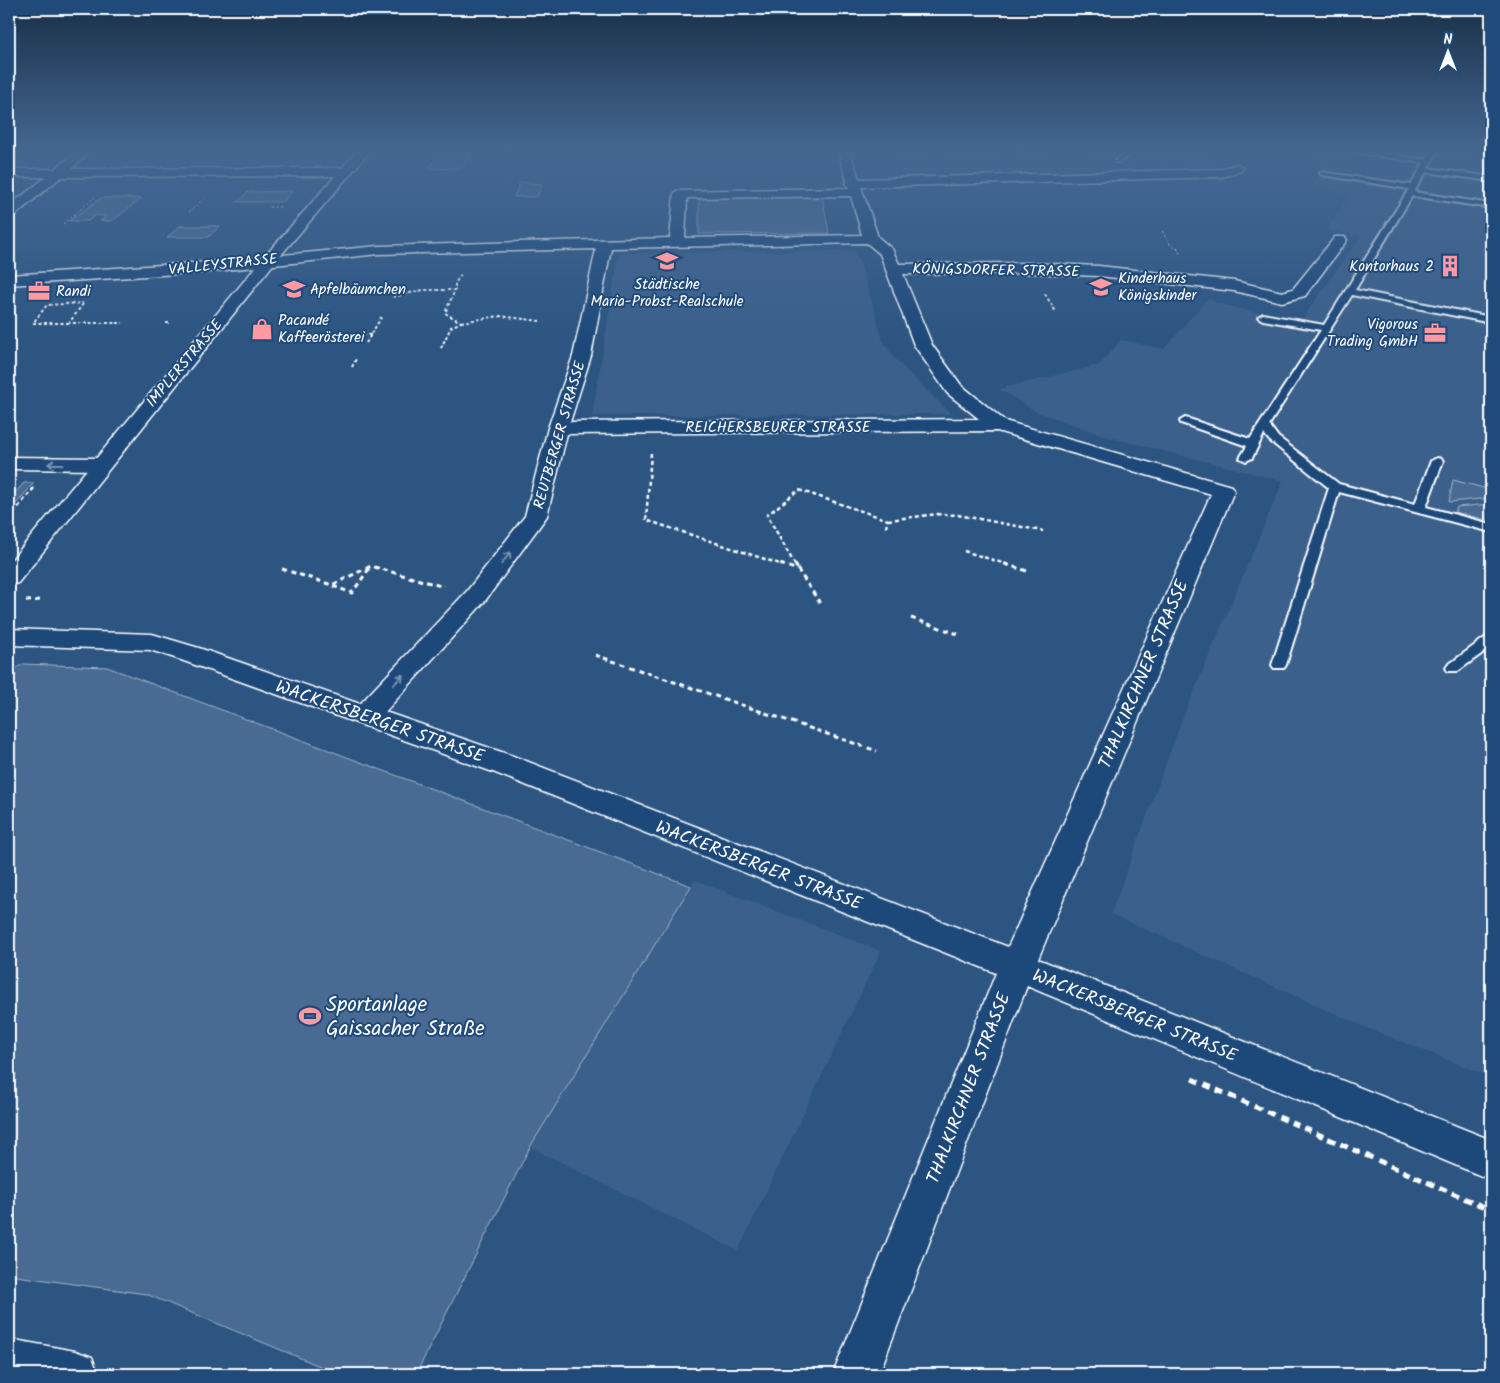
<svg xmlns="http://www.w3.org/2000/svg" width="1500" height="1383" font-family="Kalam,sans-serif">
<style>
.built{fill:#3b618b}
.green{fill:#486b92;stroke:#a4b5c8}
.lines{fill:none;stroke-linecap:round;stroke-linejoin:round}
.service-casing{stroke:#fff;stroke-width:4}
.minor-casing{stroke:#fff;stroke-width:3}
.secondary-casing{stroke:#fff;stroke-width:3}
.path-far4{stroke:#fff;stroke-width:1;stroke-dasharray:2.5 2;stroke-linecap:butt}
.path-far3{stroke:#fff;stroke-width:2;stroke-dasharray:3 2.5;stroke-linecap:butt}
.path-far2{stroke:#fff;stroke-width:2.5;stroke-dasharray:4 3;stroke-linecap:butt}
.path-far1{stroke:#fff;stroke-width:3;stroke-dasharray:5 4;stroke-linecap:butt}
.path{stroke:#fff;stroke-width:5;stroke-dasharray:8 5.5;stroke-linecap:butt}
.service{fill:#1f4a7a;fill-rule:evenodd}
.minor{fill:#1f4a7a;fill-rule:evenodd}
.secondary{fill:#1f4a7a;fill-rule:evenodd}
.oneway{stroke:#7992af}
.labels{text-anchor:middle;stroke-width:4;stroke-linejoin:round;paint-order:stroke}
.far-street-label{font-size:15px;fill:#fff;stroke:#1f4a7a}
.far-poi-label{font-size:15px;fill:#fff;stroke:#1f4a7a;text-anchor:start}
.street-label{font-size:18px;fill:#fff;stroke:#1f4a7a}
.near-poi-label{font-size:21px;fill:#fff;stroke:#1f4a7a;text-anchor:start}
</style>
<rect width="100%" height="100%" fill="#2c5582"/>
<filter id="ink" filterUnits="userSpaceOnUse"><feTurbulence type="fractalNoise" baseFrequency=".02" numOctaves="2"/><feDisplacementMap in="SourceGraphic" scale="10" xChannelSelector="R" yChannelSelector="G"/><feConvolveMatrix kernelMatrix="1 2 1 2 8 2 1 2 1" color-interpolation-filters="sRGB"/></filter>
<g filter="url(#ink)">
<!-- built -->
<path class="built" d="M879 151H1231L1213 165 1190 161 1183 166 887 175Z
M1250 151H1491V1077L1365 1027 1111 914 1181 722 1283 481 1108 437 1035 411 999 389 1099 365 1121 340 1164 349 1208 298 1216 303 1249 311 1301 321 1361 236 1327 230 1351 193 1312 186 1329 163Z
M854 251 860 262 883 340 894 358 951 414 592 416 619 253Z
M695 880 881 951 738 1251 530 1147Z"/>
<!-- green -->
<path class="green" d="M439 154 471 155 462 168 428 169Z
M520 182 542 184 537 197H514Z
M293 191 283 202H237L248 192Z
M822 196 829 233 699 234V197Z
M101 198H142L112 221H100L107 216 96 215 88 221H69Z
M180 226H220L208 237H167Z
M1453 480 1491 490V498L1449 502Z
M24 483H34L9 512V499Z
M1491 504V521L1455 512 1457 507Z
M23 664 107 667 691 886 530 1147 416 1374H339L146 1294 9 1275V672Z"/>
<g class="lines">
<!-- service casing -->
<g class="service-casing">
<path id="service" d="M1128 151H1135L1120 162H1116V160Z
M1356 151H1370L1426 160 1432 151H1438L1428 168 1491 177V181L1426 172 1414 192 1491 204V208L1412 196 1355 290 1491 317V323L1352 295 1269 425 1278 437 1339 484 1415 504 1431 461 1437 458 1441 459 1443 461 1426 507 1491 524V532L1339 492 1286 665 1284 668H1274L1272 665 1329 488 1270 441 1264 434 1252 458 1246 461 1240 458 1247 446 1181 423 1180 421 1185 418 1189 419 1250 439 1321 330 1263 320 1258 317 1263 314 1324 325 1409 189 1322 175 1320 174V172L1411 185 1424 163 1359 153Z
M1491 636V647L1458 671H1448L1446 668 1448 665 1486 637Z"/>
</g>
<!-- minor casing -->
<g class="minor-casing">
<path id="minor" d="M78 151H91L71 169 344 168 350 172 344 176 61 177 14 216 9 217V206L46 177H9V169H55Z
M838 151H850L859 179 1221 169 1237 164 1243 168 1241 171 1222 177 861 187 878 237 892 249 899 264 1030 263 1099 266 1234 281 1282 292 1293 289 1335 237H1345L1347 240 1305 296 1282 302 1234 291 1099 276 1030 273 903 274 932 345 961 385 1005 421 1231 486 1234 491 1038 959 1491 1140V1180L1027 986 879 1374H833L996 973 493 772 181 660 150 650 9 645V629L152 634 199 648 360 704 467 591 525 516 548 428 573 356 596 249 379 254 207 272 9 285V275L207 262 379 246 670 238 674 194 676 191 849 188 846 183 847 181ZM851 196 862 235 685 238 687 198ZM867 243 880 254 914 345 947 393 979 419 570 422 591 356 611 248ZM997 431 1211 494 1008 947 513 756 385 712 485 601 547 516 567 434Z
M9 457 100 458 107 460 111 464 107 468 100 470 9 469Z
M9 1339 75 1351 92 1357 98 1374H9Z"/>
</g>
<!-- secondary casing -->
<g class="secondary-casing">
<path id="secondary" d="M357 151H370L275 262 18 583 9 585V563L265 256Z"/>
</g>
<!-- path-far4 -->
<path class="path-far4" d="M269 207H281
M189 212 206 197
M63 224 95 197
M1162 231 1170 244 1178 248 1180 254"/>
<!-- path-far3 -->
<path class="path-far3" d="M1045 294 1056 312
M393 297 423 290H455V283L461 275
M83 304 69 323H123
M461 322 500 316 540 321
M69 323H33L47 305 83 303
M166 323H171
M291 336 371 335
M366 343 382 316
M441 348 451 327 461 322 445 313 455 290
M352 367 356 359"/>
<!-- path-far2 -->
<path class="path-far2" d="M651 453 646 520 783 565
M9 518 34 488
M888 520 938 514 958 515 1043 531
M964 551 1009 565
M795 565 767 515 799 490 888 520 886 527"/>
<!-- path-far1 -->
<path class="path-far1" d="M780 564 798 570 820 603
M795 564 798 570
M1005 564 1027 571
M282 569 332 585 371 566 444 587
M333 586 352 593 371 566
M26 601 41 600
M911 618 958 634
M595 655 877 751"/>
<!-- path -->
<path class="path" d="M1192 1079 1491 1210"/>
<!-- service -->
<use href="#service" class="service"/>
<!-- minor -->
<use href="#minor" class="minor"/>
<!-- secondary -->
<use href="#secondary" class="secondary"/>
</g>
<!-- one-way arrows -->
<defs><path id="oneway-shaft" d="M-6 0H5M1.5-3L5.5 0L1.5 3" fill="none" stroke-width="1.6" stroke-linecap="round" stroke-linejoin="round" transform="scale(1.25)"/></defs>
<g class="oneway">
<use href="#oneway-shaft" transform="translate(55 464) rotate(-180)"/>
<use href="#oneway-shaft" transform="translate(506 558) rotate(-53)"/>
<use href="#oneway-shaft" transform="translate(398 680) rotate(-47)"/>
</g>
</g>
<!-- sky -->
<linearGradient id="sky" x2="0" y2="1"><stop stop-color="#182f48"/><stop offset="0.44" stop-color="#456892"/><stop offset="1" stop-color="#456892" stop-opacity="0"/></linearGradient>
<rect width="1500" height="344" fill="url(#sky)"/>
<!-- icons -->
<defs>
<g id="school-bare" transform="scale(1.725)"><path d="M0-5L7-2L0 1L-7-2ZM-4 1L0 2.5L4 1V4Q0 6-4 4Z" fill="#ff9aa2" stroke="#1f4a7a" stroke-width="2.5" paint-order="stroke"/></g>
<g id="building-bare" transform="scale(1.725)"><path d="M-4-6H4V6H1V3H-1V6H-4ZM-2.5-4.3h1.7v1.8h-1.7ZM.8-4.3h1.7v1.8H.8ZM-2.5-1h1.7V.8h-1.7ZM.8-1h1.7V.8H.8Z" fill="#ff9aa2" stroke="#1f4a7a" stroke-width="2.5" paint-order="stroke"/></g>
<g id="office-bare" transform="scale(1.725)"><path d="M-6-3h4V-5.5h4V-3h4V5H-6ZM-1-4.5V-3h2v-1.5ZM-6 0V1H6V0Z" fill="#ff9aa2" stroke="#1f4a7a" stroke-width="2.5" paint-order="stroke"/></g>
<g id="shop-bare" transform="scale(1.725)"><path d="M-5-2.5h2.3a2.7 3.5 0 0 1 5.4 0H5L5.5 6h-11ZM-1.5-2.5h3a1.5 2.3 0 0 0-3 0Z" fill="#ff9aa2" stroke="#1f4a7a" stroke-width="2.5" paint-order="stroke"/></g>
<g id="stadium-bare" transform="scale(1.725)"><path d="M0-5a6.5 5 0 1 0 0 10a6.5 5 0 1 0 0-10ZM-3.5-1.8h7v3.6h-7Z" fill="#ff9aa2" stroke="#1f4a7a" stroke-width="2.5" paint-order="stroke"/></g>
</defs>
<g fill-rule="evenodd">
<use href="#school-bare" x="667" y="261"/>
<use href="#building-bare" x="1450" y="266"/>
<use href="#school-bare" x="1101" y="287"/>
<use href="#school-bare" x="294" y="289"/>
<use href="#office-bare" x="39" y="291"/>
<use href="#shop-bare" x="262" y="329"/>
<use href="#office-bare" x="1435" y="333"/>
<use href="#stadium-bare" x="310" y="1016"/>
</g>
<g class="labels">
<!-- far-street labels -->
<g class="far-street-label">
<text transform="translate(223 264) rotate(-6)" y="5">VALLEYSTRASSE</text>
<text transform="translate(996 270) rotate(1)" y="5">KÖNIGSDORFER STRASSE</text>
<text transform="translate(184 363) rotate(-50)" y="5">IMPLERSTRASSE</text>
<text x="778" y="432">REICHERSBEURER STRASSE</text>
<text transform="translate(559 435) rotate(-74)" y="5">REUTBERGER STRASSE</text>
</g>
<!-- far-poi labels -->
<g class="far-poi-label">
<text x="1434" y="271" text-anchor="end">Kontorhaus 2</text>
<text x="1118" y="283">Kinderhaus<tspan x="1118" dy="17">Königskinder</tspan></text>
<text x="667" y="289" text-anchor="middle">Städtische<tspan x="667" dy="17">Maria-Probst-Realschule</tspan></text>
<text x="310" y="294">Apfelbäumchen</text>
<text x="56" y="296">Randi</text>
<text x="278" y="325">Pacandé<tspan x="278" dy="17">Kaffeerösterei</tspan></text>
<text x="1418" y="329" text-anchor="end">Vigorous<tspan x="1418" dy="17">Trading GmbH</tspan></text>
</g>
<!-- street labels -->
<g class="street-label">
<text transform="translate(1143 674) rotate(-67)" y="6">THALKIRCHNER STRASSE</text>
<text transform="translate(380 721) rotate(19)" y="6">WACKERSBERGER STRASSE</text>
<text transform="translate(759 865) rotate(21)" y="6">WACKERSBERGER STRASSE</text>
<text transform="translate(1135 1015) rotate(22)" y="6">WACKERSBERGER STRASSE</text>
<text transform="translate(968 1088) rotate(-69)" y="6">THALKIRCHNER STRASSE</text>
</g>
<!-- near-poi labels -->
<g class="near-poi-label">
<text x="326" y="1011">Sportanlage<tspan x="326" dy="24">Gaissacher Straße</tspan></text>
</g>
</g>
<!-- margin -->
<rect width="1500" height="1383" fill="none" stroke="#1f4a7a" stroke-width="30"/>
<rect x="15" y="15" width="1470" height="1353" fill="none" stroke="#fff" stroke-width="2" filter="url(#ink)"/>
<!-- north arrow -->
<g transform="translate(1448 52)" stroke="#1f4a7a" stroke-width="4" paint-order="stroke">
<path d="M0-4L9 19L0 12L-9 19Z" fill="#ffffff"/>
<text y="-8" font-size="14" font-weight="bold" text-anchor="middle" fill="#ffffff">N</text>
</g>
</svg>
